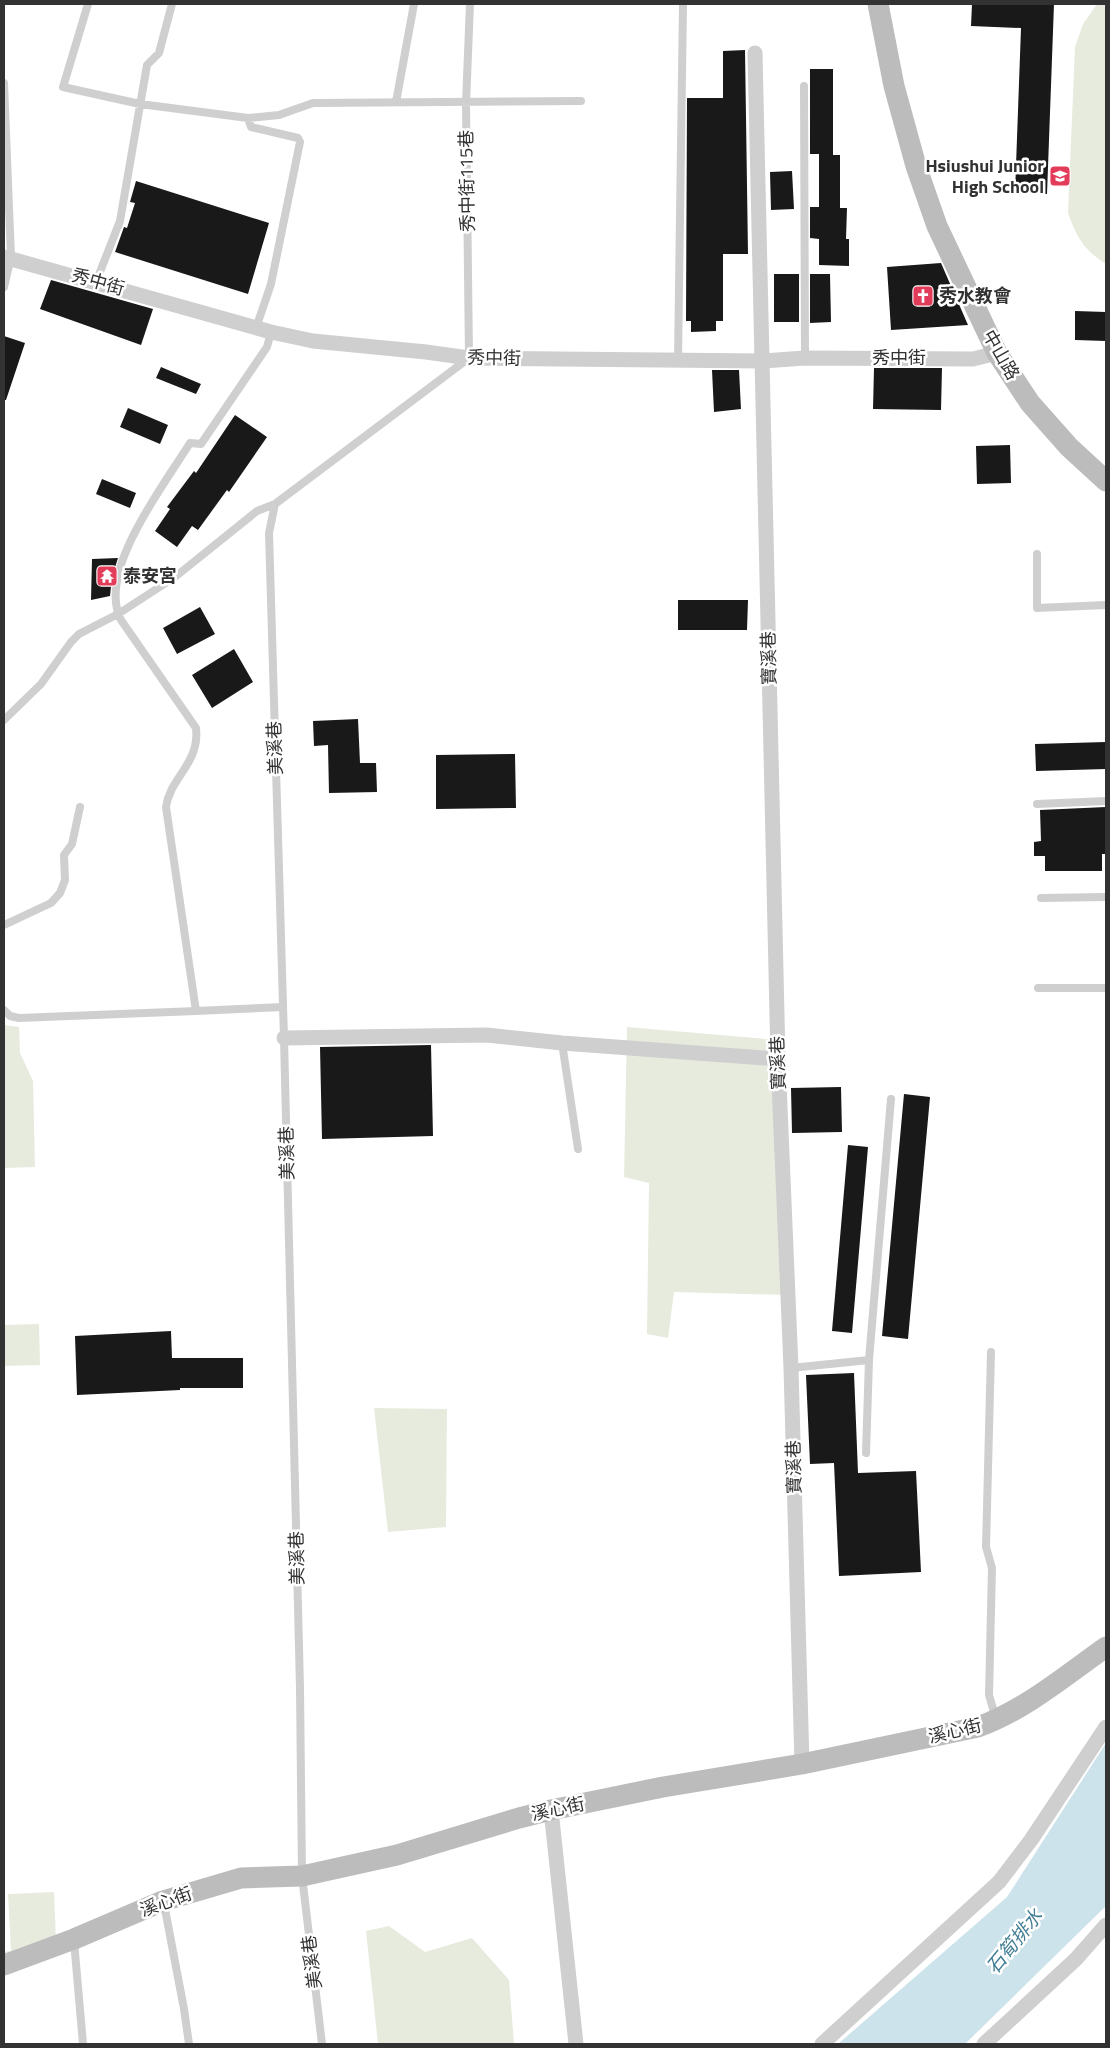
<svg xmlns="http://www.w3.org/2000/svg" width="1110" height="2048" font-family="'Titillium Web','Noto Sans TC',sans-serif">
<style>
.green{fill:#e7ebde}
.water{fill:#cce3eb}
.building{fill:#191919}
.lines{fill:none;stroke-linecap:round;stroke-linejoin:round}
.lane{stroke:#cfcfcf;stroke-width:8}
.street{stroke:#cfcfcf;stroke-width:15}
.secondary{stroke:#bcbcbc;stroke-width:21}
.labels{text-anchor:middle;stroke-width:5;stroke-linejoin:round;paint-order:stroke}
.poi-label{font-size:18px;font-weight:bold;fill:#323232;stroke:#fff;text-anchor:start}
.street-label{font-size:18px;fill:#323232;stroke:#fff}
.water-label{font-size:19px;font-style:italic;fill:#417d94;stroke:#fff}
</style>
<rect width="100%" height="100%" fill="#fff"/>
<!-- green -->
<path class="green" d="M1097 4H1106V264C1084 250 1077 238 1068 213L1075 47 1083 24Z
M4 1025 19 1027 20 1053 33 1081 35 1167 4 1168Z
M627 1027 777 1040 787 1295 674 1292 668 1338 647 1334 649 1183 624 1177Z
M39 1324 40 1365 4 1366V1325Z
M374 1408 447 1409 446 1527 388 1532Z
M54 1892 56 1941 4 1962V1952L11 1951 8 1894Z
M389 1926 425 1952 472 1938 509 1980 514 2044H378L366 1931Z"/>
<!-- water -->
<path class="water" d="M1106 1743V1906L965 2044H838L1007 1897Z"/>
<!-- building -->
<path class="building" d="M972 4H1054L1047 194 1015 193 1021 28 971 26Z
M745 50 748 254H723V321H716V331L691 332V321H686L687 98H723V51Z
M810 69H833V155H840V208H847L846 239H849V266L819 265V239L810 238V207H819V154H810Z
M792 171 794 209 771 210 770 172Z
M136 181 269 223 248 294 115 252 124 227 127 228 135 203 130 202Z
M941 263 968 325 891 330 887 267Z
M774 274H799V322H774Z
M810 274H830L831 322 810 323Z
M51 280 153 309 141 345 40 309Z
M1075 311 1106 312V341L1075 340Z
M4 336 25 343 6 400H4Z
M161 367 201 384 196 394 156 378Z
M874 368H942L941 410 873 409Z
M712 370H739L741 409 714 412Z
M128 408 168 425 160 444 120 427Z
M235 415 267 437 229 492 227 490 198 530 192 526 177 547 155 531 170 509 167 507 194 471 196 473Z
M1010 445 1011 483 977 484 976 446Z
M102 479 136 493 130 508 96 494Z
M118 558 112 577 110 596 91 600 92 559Z
M678 600H748L747 630H678Z
M200 607 215 634 177 654 163 628Z
M234 649 253 682 212 708 192 675Z
M358 719 360 763H376L377 792 329 793 328 745 314 746 313 721Z
M1106 742V769L1036 771 1035 744Z
M515 754 516 808 436 809V755Z
M1106 807V854H1102V871H1045V856H1034V842L1041 841 1040 810Z
M431 1045 433 1136 322 1139 320 1047Z
M841 1087 842 1132 792 1133 791 1088Z
M904 1094 930 1097 908 1339 882 1336Z
M848 1145 868 1147 852 1333 832 1331Z
M171 1331 172 1358H243V1388H180V1390L77 1395 75 1336Z
M854 1373 858 1473 916 1471 921 1572 839 1576 834 1463 810 1464 806 1375Z"/>
<g class="lines">
<!-- lane -->
<path class="lane" d="M88 4 63 87 140 104 248 118 251 127 298 138 300 142 271 284 256 328
M4 83 11 257 4 287
M804 86 805 358
M396 102 414 4
M248 118 279 115 313 103 581 101
M96 282 120 221 147 65 159 53 172 4
M678 359 683 4
M1037 554V608L1106 605
M4 720 41 684 71 642 79 634 118 614 175 577 257 511 275 504
M1037 804 1106 801
M1041 898 1106 897
M4 925 51 903 60 893 65 880 64 855 72 844 80 807
M1038 988H1106
M4 1010 10 1016 19 1018 196 1011 166 807C170 777 200 764 196 728L121 620C96 572 164 485 190 443L201 444 267 347 271 332
M196 1011 283 1007
M562 1043 578 1149
M991 1352 986 1547 992 1568 989 1695 996 1719
M791 1368 869 1360
M866 1453 869 1360 891 1099
M164 1904 184 2009 189 2044
M74 1941 83 2044
M322 2044 302 1876 300 1688 284 1038 269 533 275 504 469 358 466 103 470 4"/>
<!-- street -->
<path class="street" d="M755 53 778 1059 791 1368 802 1764
M4 257 271 332 313 341 426 352 469 358 763 361 805 358 973 359 997 353
M284 1038 487 1035 562 1043 778 1059
M551 1810 576 2044
M822 2044 999 1882 1031 1840 1106 1727
M984 2044 1076 1959 1106 1925"/>
<!-- secondary -->
<path class="secondary" d="M878 4 894 86 916 166 937 226 997 353 1030 403 1069 447 1106 481
M4 1965 74 1939 163 1901 241 1878 302 1876 397 1855 519 1818 551 1810 663 1787 802 1764 978 1727C1025 1710 1066 1675 1106 1647"/>
</g>
<!-- icons -->
<defs>
<g id="school-square" transform="scale(1.125)"><rect x="-9" y="-9" width="18" height="18" rx="4" fill="#e23c5a" stroke="#fff"/><path d="M0-5L7-2L0 1L-7-2ZM-4 1L0 2.5L4 1V4Q0 6-4 4Z" fill="#fff"/></g>
<g id="church-square" transform="scale(1.125)"><rect x="-9" y="-9" width="18" height="18" rx="4" fill="#e23c5a" stroke="#fff"/><path d="M-1.2-6h2.4v3.5h3.3v2.4h-3.3V6h-2.4V-.1h-3.3v-2.4h3.3Z" fill="#fff"/></g>
<g id="temple-square" transform="scale(1.125)"><rect x="-9" y="-9" width="18" height="18" rx="4" fill="#e23c5a" stroke="#fff"/><path d="M0-6L5-2H3V0L6.5 2.5H4V6H1.5V3h-3V6H-4V2.5H-6.5L-3 0V-2H-5Z" fill="#fff"/></g>
</defs>
<g fill-rule="evenodd">
<use href="#school-square" x="1060" y="176"/>
<use href="#church-square" x="923" y="296"/>
<use href="#temple-square" x="107" y="576"/>
</g>
<g class="labels">
<!-- poi labels -->
<g class="poi-label">
<text x="1044" y="172" text-anchor="end">Hsiushui Junior<tspan x="1044" dy="21">High School</tspan></text>
<text x="939" y="302">秀水教會</text>
<text x="123" y="582">泰安宮</text>
</g>
<!-- street labels -->
<g class="street-label">
<text transform="translate(467 181) rotate(-91)" y="6">秀中街115巷</text>
<text transform="translate(98 282) rotate(16)" y="6">秀中街</text>
<text transform="translate(1001 355) rotate(60)" y="6">中山路</text>
<text transform="translate(494 358) rotate(1)" y="6">秀中街</text>
<text x="899" y="364">秀中街</text>
<text transform="translate(769 658) rotate(-91)" y="6">寶溪巷</text>
<text transform="translate(275 748) rotate(-92)" y="6">美溪巷</text>
<text transform="translate(778 1063) rotate(-92)" y="6">寶溪巷</text>
<text transform="translate(287 1153) rotate(-91)" y="6">美溪巷</text>
<text transform="translate(794 1467) rotate(-91)" y="6">寶溪巷</text>
<text transform="translate(297 1558) rotate(-91)" y="6">美溪巷</text>
<text transform="translate(955 1731) rotate(-13)" y="6">溪心街</text>
<text transform="translate(558 1809) rotate(-12)" y="6">溪心街</text>
<text transform="translate(166 1902) rotate(-20)" y="6">溪心街</text>
<text transform="translate(312 1962) rotate(-97)" y="6">美溪巷</text>
</g>
<!-- water labels -->
<g class="water-label">
<text transform="translate(1014 1941) rotate(-51)" y="7">石筍排水</text>
</g>
</g>
<!-- border -->
<rect width="1110" height="2048" fill="none" stroke="#323232" stroke-width="10"/>
</svg>
